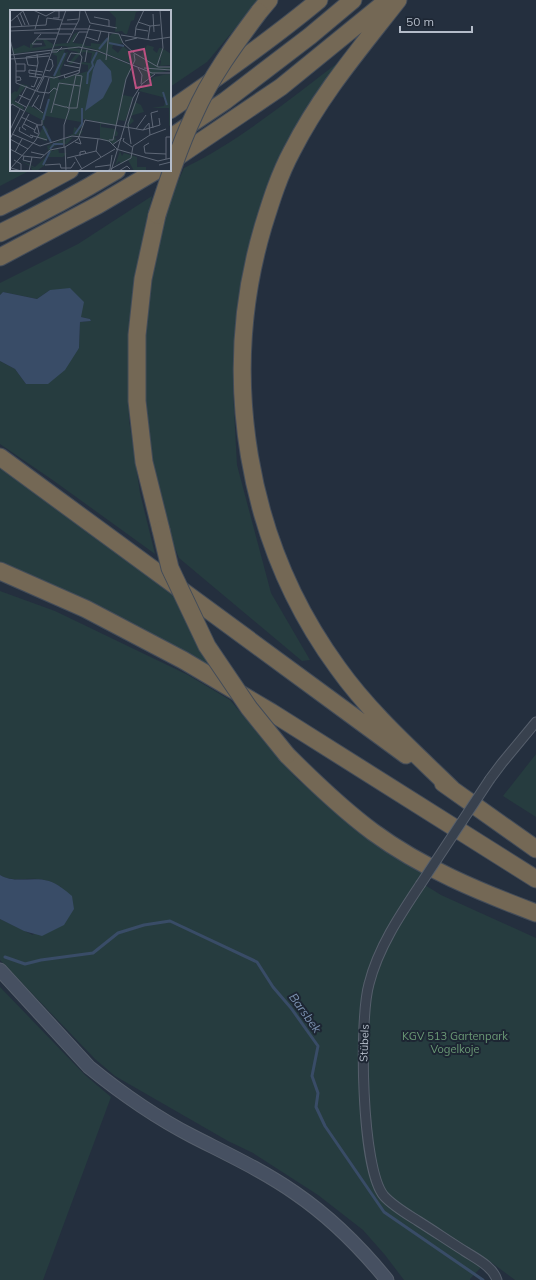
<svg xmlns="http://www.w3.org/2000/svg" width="536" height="1280" font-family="Mulish,sans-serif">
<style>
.green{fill:#263c3f}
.water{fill:#394c67}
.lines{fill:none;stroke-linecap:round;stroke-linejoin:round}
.stream{stroke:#394c67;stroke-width:3}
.street-casing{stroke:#565f6c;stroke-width:11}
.secondary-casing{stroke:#565f6c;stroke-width:15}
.highway-casing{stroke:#434c59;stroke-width:19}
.street{stroke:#38414e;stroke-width:9}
.secondary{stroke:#465061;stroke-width:13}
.highway{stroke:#746855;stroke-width:17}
.street-bridge-casing{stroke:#565f6c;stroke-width:11;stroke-linecap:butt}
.highway-bridge-casing{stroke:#434c59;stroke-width:19;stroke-linecap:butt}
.street-bridge{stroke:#38414e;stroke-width:9}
.highway-bridge{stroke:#746855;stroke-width:17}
.labels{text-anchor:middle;stroke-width:4;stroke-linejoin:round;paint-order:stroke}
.park-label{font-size:11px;fill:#6b9a76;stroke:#1d2633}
.street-label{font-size:11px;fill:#b4bcc9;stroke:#1d2633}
.water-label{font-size:12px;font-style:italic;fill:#7c92b1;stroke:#1d2633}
.inset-river{fill:none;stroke:#394c67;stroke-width:2}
.inset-road{fill:none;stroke:#5e6776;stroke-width:1}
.view{fill:#bd5182;fill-opacity:0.15;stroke:#bd5182;stroke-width:2}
.inset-edge{fill:none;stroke:#b4bcc9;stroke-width:2}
</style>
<rect width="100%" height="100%" fill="#242f3e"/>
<!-- green -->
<path class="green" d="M0 0H259L207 62 170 87V11H11V170H31L0 186Z
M348 55 303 119 236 344 233 391 237 465 271 593 310 660 302 661 179 558 173 543 149 446 143 371 151 275 170 200 184 168C243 139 295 95 348 55Z
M152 196 135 278 128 337 129 420 140 493 155 554 54 481 0 444V361L15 369 26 384 79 348 80 322 91 321 90 319 81 317 50 290 37 299 3 292 0 295V283L78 244Z
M0 465 172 592 190 631 211 668 0 565Z
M0 591 55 611 188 675 230 700 281 761 298 780 368 837 424 871 417 880 441 895 536 938V1280H515L488 1260 470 1279V1280H404L385 1255 363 1230 318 1195 253 1153 228 1141 115 1076 95 1059 0 960V919L33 935 61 887C53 883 46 879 37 879 25 878 11 882 0 875Z
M536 754V817L503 796Z
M0 987 85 1075 111 1097 43 1280H0Z"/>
<!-- water -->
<path class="water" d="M70 288 84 302 81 317 90 319 91 321 80 322 79 348 65 370 48 384H26L15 369 0 361V295L3 292 37 299 50 290Z
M0 875C14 884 33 876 49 881 58 884 65 890 72 896L74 909 64 925 42 936 24 931 0 919Z"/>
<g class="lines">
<!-- stream -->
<path class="stream" d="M5 957 25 964 41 960 93 953 118 933 144 925 170 921 257 962 273 987 291 1008 318 1046 312 1076 318 1093 316 1107 325 1126 384 1212 483 1280"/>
<!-- street casing -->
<g class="street-casing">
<path id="street" d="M490 779 502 763 536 722
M420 885C400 915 378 948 369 984 359 1019 361 1169 384 1196 393 1206 407 1214 418 1221 434 1231 450 1242 466 1252 477 1259 493 1267 497 1280"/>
</g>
<!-- secondary casing -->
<g class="secondary-casing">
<path id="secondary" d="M0 970 89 1067C121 1093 155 1117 192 1136 227 1154 262 1170 295 1193 330 1217 361 1248 387 1280"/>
</g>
<!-- highway casing -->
<g class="highway-casing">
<path id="highway" d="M398 0C359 50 321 94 292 151 279 175 271 201 263 227 219 376 246 542 338 668 370 713 413 751 452 789
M259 12 269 0
M170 110C221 75 271 40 319 0
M170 138 225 101 310 36 353 0
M170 162 281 87 388 0
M0 207 18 198 70 170
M157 215 143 279 137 335V401L144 462 161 530
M0 233C40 214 79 193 117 170
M0 257 98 205 157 170
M0 457 406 755
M0 571 86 609 183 660 271 712 536 879
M287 755C314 782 342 809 373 832 422 868 480 892 536 913
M443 783 536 849"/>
</g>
<!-- street -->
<use href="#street" class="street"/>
<!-- secondary -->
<use href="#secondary" class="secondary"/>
<!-- highway -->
<use href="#highway" class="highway"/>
<!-- street-bridge casing -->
<g class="street-bridge-casing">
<path id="street-bridge" d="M420 885 490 779"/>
</g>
<!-- highway-bridge casing -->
<g class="highway-bridge-casing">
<path id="highway-bridge" d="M157 215C168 181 179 147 194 115 210 78 235 44 259 12
M161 530 170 568 207 646 249 708 287 755"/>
</g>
<!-- street-bridge -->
<use href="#street-bridge" class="street-bridge"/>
<!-- highway-bridge -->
<use href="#highway-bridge" class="highway-bridge"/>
</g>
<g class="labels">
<!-- park labels -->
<g class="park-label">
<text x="455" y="1040">KGV 513 Gartenpark<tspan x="455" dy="13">Vogelkoje</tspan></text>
</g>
<!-- street labels -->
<g class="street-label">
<text transform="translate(364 1043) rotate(-88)" y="4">Stübels</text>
</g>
<!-- water labels -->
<g class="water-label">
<text transform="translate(305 1013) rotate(54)" y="4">Barsbek</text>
</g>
</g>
<!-- overview -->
<g transform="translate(10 10)">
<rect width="161" height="161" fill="#242f3e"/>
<path d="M98 0H134L126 2 124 10 121 11 117 24H115L112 21 105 22 106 8ZM68 22 63 33 73 34 74 31 75 36H81V33L90 34 103 23 109 24 113 33 103 35 102 38 108 43 113 36 120 42 121 40 131 46 137 35 144 37 143 40 147 43 149 38H152L161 44V55L150 56 151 51 150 50 149 57H161V60L143 64 131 75 132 67 129 58 133 61 131 57 81 38 49 36 43 37V39L51 38 46 43 42 42V38L3 44 2 36 5 39 14 35 20 38V34L26 30 35 29 43 34V37L45 34 59 33 64 24ZM33 30 36 36 22 38 26 31ZM58 37 87 42 86 45 88 42 123 56 116 68 113 85 123 87 115 111 108 110 106 115 91 114V117L105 119 108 123 107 126H104L107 131 103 134 90 128V112L73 109 71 115 74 116 68 120 73 121 70 125 56 126 63 124 64 117 68 119 71 112 36 106 33 114 38 120 37 125 42 132 38 129 35 131 28 127 33 117 32 110 15 101 18 95 34 103 40 85V66L43 67 47 55V46L42 44 55 39 54 43 58 42 50 61 51 65 48 67 49 70 78 61V55L71 54 72 52 80 53 82 43 73 42 72 46V42L62 54H58L68 42 58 40ZM161 64V115L159 116V98H142L154 96 156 88 129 81 144 67 153 65H146ZM11 74 16 75 20 77 16 76 4 91 13 96 14 100 0 93 1 84 5 81 7 82ZM128 83 125 92 131 95 134 102 120 106 124 111 116 118ZM63 127 57 134H49L40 139 43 141 48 138 49 143H57L53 147H37L35 155 27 161H23L20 157 24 158 9 150 25 157 39 144 37 136 54 129 55 133 56 129ZM110 141 112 146 114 143 127 147V157H136V161H124L118 150 111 154 109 151 105 156Z" fill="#263c3f" fill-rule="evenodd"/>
<path d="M90 49 101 61 102 71 93 88 75 101 83 60 87 50Z" fill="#394c67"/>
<path class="inset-river" d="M99 33 114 36M89 39 98 28M44 66 55 43M77 74 78 63 83 56 82 52 87 42M153 82 157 95M33 110 39 89M33 116 41 132M65 124 72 114V98M40 139 44 134H53M33 155 40 141"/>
<path class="inset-road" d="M23 0 36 6 45 1 95 0M13 1 19 15M75 1 80 13M10 3 15 15M143 4 144 22M7 5 12 16M84 7 99 10V16M37 8 52 10M43 8H49V1M57 10 69 9M0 12 14 0M128 12 140 16M80 13 107 18M51 14H67M1 17 36 15 37 8M25 19 29 5M47 19H77L109 24 113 33 124 43 148 57H161M126 19 138 21M49 20 56 0M0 21 49 19M24 23H48M31 24 22 34H32M48 24H61M111 25 141 30 161 27M125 26 126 17 134 0M76 27 88 31 91 21M0 29 6 54V73L29 82 39 83 44 78 48 80M27 29H46M138 29 140 16 150 15M115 31 127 28M63 32 69 22H78M57 33 69 10 70 0M41 42H47L52 37M70 44 61 43 57 51 71 54M0 45 69 37 88 41 142 63H161M16 48 39 46M0 49 16 48M96 50 99 22M75 52 77 40M54 55 70 58M27 56 18 55 16 47 40 43M147 56 153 38 150 0M128 58 132 65 131 74M134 58 161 60M19 60V63L32 65M19 60 33 62M35 60 40 61 43 56 42 50 39 49M6 61H15V54H6M54 65 55 68 69 63 72 47 70 44 80 15M19 66 32 68M33 66 44 68 70 60M25 67 28 53 27 44M6 71 11 70 10 67H6M21 76 24 77 28 67M27 81 34 67M9 85 20 90M5 91 16 97M8 93 17 76M44 94 55 97H57L58 98H67L72 66 66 65 59 97V100L54 115V137M23 95 33 103M0 97 2 94 14 101M22 97 29 85M30 99 39 68M41 103 49 73 70 76M11 107 28 115H32V110M14 114 25 120M10 117 9 121 22 128 23 126M143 118 141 103 148 101M126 119 136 105M0 120 10 99M16 120 12 117 19 104M133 120 139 113 140 125M2 124 30 136 62 126 90 129 99 131 108 140M20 125 37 130M140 125 156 119M114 128 113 131 122 137M0 129 18 139M0 129 33 66 50 18M88 129 86 141 91 147M99 130H103L116 69 125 50 124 44M65 132 71 134 69 128M121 134 118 114 129 82M102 135 112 128M55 137 68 129 75 110 133 120 150 115 149 108M55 137 56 161M0 139 13 146 31 148 40 140 55 137M106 139 148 151 161 148M5 142 12 129M21 142 34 145M135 143 156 144M135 143 134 136 139 133M14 146 13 150 21 152M70 146V142L75 141 76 144M65 147 72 159M57 148 86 141M156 149V127H161M4 150 11 154V161M50 154 51 158H61L65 152M35 155 50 154M149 155 161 152M85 157 100 155M100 159 102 145M11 161 1 158 25 131 27 128 29 124V123L27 115 24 122 28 124M19 161 22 147M68 161 105 139M97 161 121 148 123 136 140 125M101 161 123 88 132 74 145 64M109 161 117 156 120 159"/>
<path class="view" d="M134 39 141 75 126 78 119 42Z"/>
<rect width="161" height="161" class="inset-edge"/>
</g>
<!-- scale -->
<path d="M400 26v6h72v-6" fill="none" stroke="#b4bcc9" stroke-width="2"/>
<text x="406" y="26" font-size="12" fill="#b4bcc9" stroke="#1d2633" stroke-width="3" paint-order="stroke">50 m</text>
</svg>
